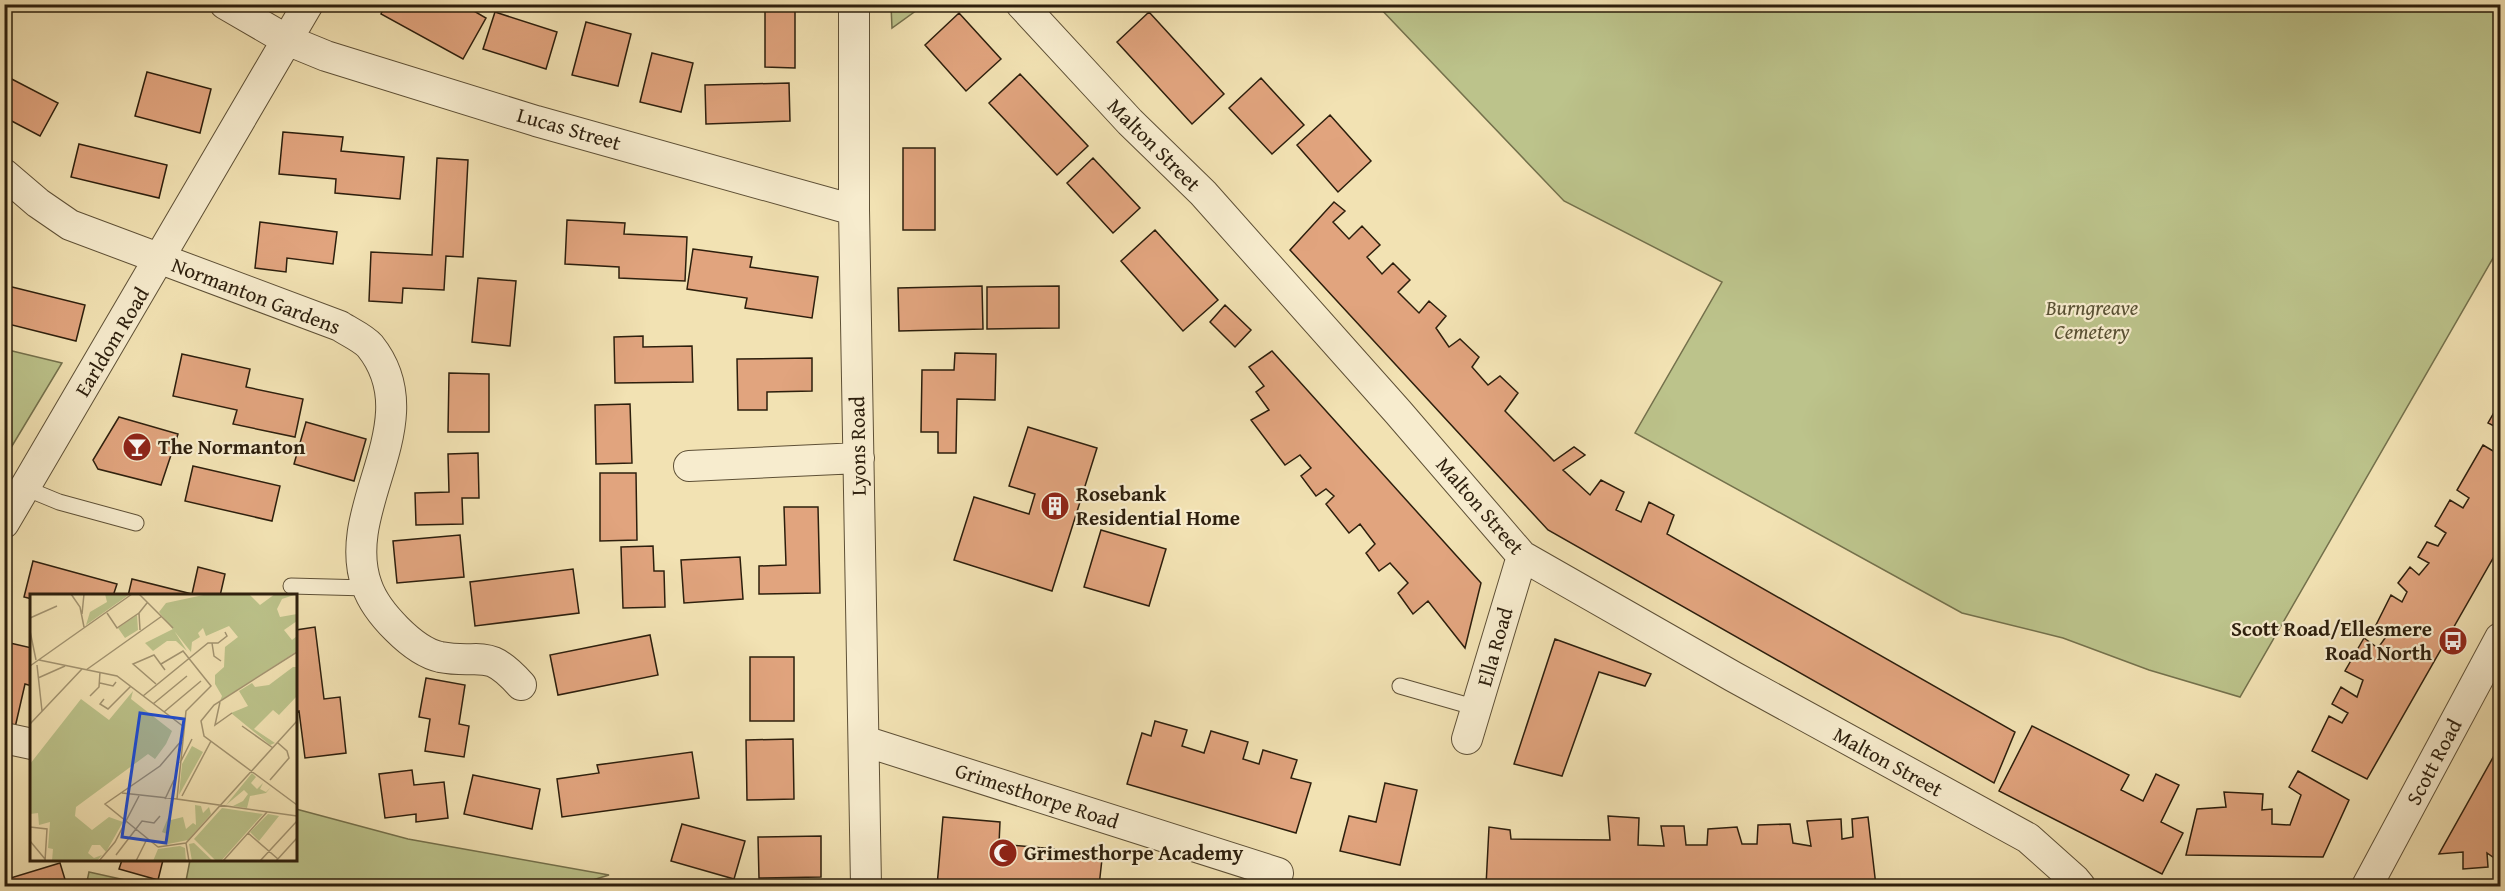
<svg xmlns="http://www.w3.org/2000/svg" width="2505" height="891" font-family="'Gentium Book Plus',serif">
<style>
.green{fill:#bcc38b;stroke:#74714c;stroke-width:1.5}
.building{fill:#e1a47e;stroke:#2d1f0d;stroke-width:1.5}
.lines{fill:none;stroke-linecap:round;stroke-linejoin:round}
.service-casing{stroke:#5e5036;stroke-width:17}
.minor-casing{stroke:#5e5036;stroke-width:32}
.service{stroke:#f7ecce;stroke-width:15}
.minor{stroke:#f7ecce;stroke-width:30}
.labels{text-anchor:middle;stroke-width:4.5;stroke-linejoin:round;paint-order:stroke}
.street-label{font-size:21px;fill:#2d1f0d;stroke:#f7ecce}
.park-label{font-size:21px;font-style:italic;fill:#585033;stroke:#f7ecce}
.poi-label{font-size:21px;font-weight:bold;fill:#2d1f0d;stroke:#f7ecce;text-anchor:start}
.inset-road{fill:none;stroke:#a39471;stroke-width:1.5}
.view{fill:#1d4ed8;fill-opacity:0.15;stroke:#1d4ed8;stroke-width:3}
.inset-edge{fill:none;stroke:#2d1f0d;stroke-width:3}
</style>
<rect width="100%" height="100%" fill="#f2e2b3"/>
<filter id="stains"><feTurbulence type="fractalNoise" baseFrequency=".00333" numOctaves="4"/><feColorMatrix values="0 0 0 0 .2 0 0 0 0 .09 0 0 0 0 .02 0 0 0 .5 -.17"/></filter>
<radialGradient id="worn" r=".72"><stop offset=".6" stop-color="#630" stop-opacity="0"/><stop offset="1" stop-color="#630" stop-opacity=".3"/></radialGradient>
<!-- green -->
<path class="green" d="M891 5V4L924 5 892 28Z
M1377 5H2500V246L2240 697 2149 670 2063 638 1962 613 1635 433 1722 282 1564 201Z
M4 349 62 363 12 446 5 444Z
M296 809 408 839 609 875 573 886H185L190 860H296Z
M89 872 152 886H86Z"/>
<!-- building -->
<path class="building" d="M386 4H462L486 18 463 59 381 14Z
M765 4H795V68L765 67Z
M495 12 557 32 546 69 483 49Z
M1149 12 1224 94 1192 124 1117 42Z
M959 13 1001 59 966 91 925 45Z
M586 22 631 34 618 86 572 75Z
M652 53 693 63 681 112 640 102Z
M147 72 211 89 200 133 135 116Z
M1020 74 1088 146 1057 175 989 103Z
M4 75 58 103 40 136 4 117Z
M1261 78 1304 125 1272 154 1229 108Z
M789 83 790 121 706 124 705 85Z
M1330 115 1371 161 1338 192 1297 145Z
M283 132 343 137 341 151 404 157 400 199 335 193 336 179 279 174Z
M79 144 167 165 159 198 71 177Z
M903 148H935V230H903Z
M437 158 468 160 463 257 446 256 444 290 403 288 402 303 369 301 371 252 432 255Z
M1093 158 1140 208 1113 233 1067 183Z
M1334 202 1345 211 1333 222 1349 239 1362 226 1380 245 1367 257 1382 274 1393 263 1410 280 1398 292 1419 313 1429 301 1446 316 1436 328 1449 347 1460 339 1479 357 1472 367 1488 385 1500 376 1518 393 1505 411 1554 461 1574 447 1585 455 1563 470 1590 495 1601 480 1624 492 1616 510 1641 522 1649 502 1674 515 1667 534 2015 732 1994 783 1548 530 1290 250Z
M567 220 625 223 624 234 687 237 685 281 619 278V267L565 264Z
M260 222 337 232 333 264 287 258 286 272 255 268Z
M1155 230 1218 300 1183 331 1121 261Z
M693 249 752 257 750 267 818 277 812 318 745 308 747 298 687 289Z
M478 278 516 281 510 346 472 342Z
M4 285 85 305 76 341 4 323Z
M982 286 983 329 899 331 898 288Z
M1059 286V328L987 329V287Z
M1225 305 1251 330 1235 347 1210 322Z
M643 336V347L692 346 693 382 615 383 614 337Z
M1272 351 1481 583 1465 648 1428 601 1413 614 1398 593 1408 583 1390 563 1379 571 1366 553 1375 544 1360 524 1349 533 1326 504 1334 496 1326 489 1316 496 1301 476 1311 468 1300 455 1285 465 1251 420 1269 410 1256 392 1264 386 1249 367Z
M955 353 996 354 995 400 957 399 956 453H938V432H921L922 370H954Z
M182 354 250 369 246 387 303 399 295 437 233 424 237 410 173 396Z
M812 358V391L767 392V410H738L737 359Z
M449 373 489 374V432H448Z
M2500 402V429L2488 423Z
M630 404 632 463 596 464 595 405Z
M119 417 178 434 161 485 98 469 93 460Z
M306 422 366 439 354 481 294 464Z
M1028 427 1097 448 1052 591 954 560 974 497 1029 514 1035 494 1009 486Z
M2483 445 2498 454 2500 449V546L2367 779 2312 751 2329 716 2342 723 2348 713 2332 704 2341 687 2357 697 2363 680 2345 671 2364 638 2378 648 2388 634 2375 627 2391 595 2402 602 2407 592 2398 583 2410 567 2419 575 2429 563 2418 557 2427 542 2438 546 2446 533 2435 526 2450 500 2463 508 2469 498 2457 490Z
M478 453 479 498H462L463 524 416 525 415 493 449 492 448 454Z
M193 466 280 486 272 521 185 501Z
M600 473H636L637 540 600 541Z
M784 507H818L820 593 759 594V566L786 565Z
M1101 530 1166 549 1149 606 1084 587Z
M460 535 464 577 397 583 393 541Z
M653 546 654 571H664L665 607 623 608 621 547Z
M740 557 743 599 684 603 681 560Z
M33 561 117 584 113 596H32V599L24 597Z
M198 567 225 574 220 596H128L132 579 192 594Z
M573 569 579 613 475 626 470 582Z
M315 627 324 699 340 697 346 753 305 758 299 711 296 712V630Z
M650 635 658 675 558 695 550 655Z
M1555 639 1651 674 1645 686 1599 672 1562 776 1514 764Z
M10 643 32 648V686L25 684 14 732 4 730V666Z
M750 657H794V721H750Z
M426 678 465 685 459 724 469 726 464 757 425 751 430 719 419 717Z
M1155 721 1187 730 1182 746 1204 753 1211 731 1248 742 1243 759 1259 764 1263 750 1297 760 1291 778 1311 783 1296 833 1127 784 1142 733 1151 736Z
M2032 726 2129 775 2121 790 2143 801 2156 774 2179 785 2161 822 2183 833 2162 874 1999 791Z
M793 739 794 799 747 800 746 740Z
M2500 745V862L2487 853 2488 867 2463 869V852L2439 854Z
M692 752 699 798 562 817 557 779 599 773 597 765Z
M412 770 414 785 444 782 448 818 416 822V814L385 818 379 774Z
M2298 771 2349 800 2323 857 2186 855 2197 809 2226 807 2224 792 2263 794 2262 810 2272 809V824L2290 825 2301 795 2289 787Z
M473 775 540 789 532 829 464 814Z
M1385 783 1417 790 1400 865 1340 851 1349 816 1376 822Z
M1608 816 1639 818 1638 845 1664 846 1661 826H1684L1686 845H1707L1708 829 1737 827 1742 844H1757L1758 825 1790 824 1793 843 1811 846 1807 821 1841 819 1842 839 1853 837 1852 819 1868 817 1876 886H1486L1489 827 1510 830 1511 839 1610 840Z
M943 817 1000 822 999 844 1066 850V855L1102 859 1099 886H937Z
M682 824 745 841 734 879 671 861Z
M821 836V877L759 878 758 837Z
M122 860H163L158 880 119 869Z
M60 863 67 886H4V880Z"/>
<g class="lines">
<!-- service casing -->
<g class="service-casing">
<path id="service" d="M25 488 59 502 136 523
M291 586 367 588
M1400 686 1477 708"/>
</g>
<!-- minor casing -->
<g class="minor-casing">
<path id="minor" d="M225 4 287 40 326 56 536 121 854 210
M854 4V210L866 886
M1021 4 1130 122 1203 193 1398 412 1522 556 1734 677 2028 838 2075 880 2080 886
M4 174 38 203 70 225 340 326C349 332 363 338 370 346 431 422 338 507 367 586 376 612 413 651 440 657 482 665 486 646 521 685
M689 466 859 458
M4 523 308 4
M4 738 32 744
M1467 739 1522 556
M864 741 1278 873
M2367 886 2500 638"/>
</g>
<!-- service -->
<use href="#service" class="service"/>
<!-- minor -->
<use href="#minor" class="minor"/>
</g>
<!-- icons -->
<defs>
<g id="bar-disc" transform="scale(1.5)"><circle r="9.5" fill="#8f2418" stroke="#f7ecce"/><path d="M-6-5H6L.8 .8V4.5H3.5V6h-7V4.5H-.8V.8Z" fill="#fff"/></g>
<g id="building-disc" transform="scale(1.5)"><circle r="9.5" fill="#8f2418" stroke="#f7ecce"/><path d="M-4-6H4V6H1V3H-1V6H-4ZM-2.5-4.3h1.7v1.8h-1.7ZM.8-4.3h1.7v1.8H.8ZM-2.5-1h1.7V.8h-1.7ZM.8-1h1.7V.8H.8Z" fill="#fff"/></g>
<g id="bus-disc" transform="scale(1.5)"><circle r="9.5" fill="#8f2418" stroke="#f7ecce"/><path d="M-5-6H5V4H4V6H2V4H-2V6H-4V4H-5ZM-3.5-4V0h7V-4ZM-3.5 1.2v1.5H-2V1.2ZM2 1.2v1.5H3.5V1.2Z" fill="#fff"/></g>
<g id="mosque-disc" transform="scale(1.5)"><circle r="9.5" fill="#8f2418" stroke="#f7ecce"/><path d="M3.5-4.9A6 6 0 1 0 3.5 4.9A5 5 0 1 1 3.5-4.9Z" fill="#fff"/></g>
</defs>
<g fill-rule="evenodd">
<use href="#bar-disc" x="137" y="447"/>
<use href="#building-disc" x="1055" y="506"/>
<use href="#bus-disc" x="2453" y="641"/>
<use href="#mosque-disc" x="1003" y="853"/>
</g>
<g class="labels">
<!-- street labels -->
<g class="street-label">
<text transform="translate(569 129) rotate(16)" y="7">Lucas Street</text>
<text transform="translate(1154 145) rotate(45)" y="7">Malton Street</text>
<text transform="translate(256 296) rotate(21)" y="7">Normanton Gardens</text>
<text transform="translate(112 342) rotate(-59)" y="7">Earldom Road</text>
<text transform="translate(858 446) rotate(-91)" y="7">Lyons Road</text>
<text transform="translate(1480 506) rotate(49)" y="7">Malton Street</text>
<text transform="translate(1495 647) rotate(-74)" y="7">Ella Road</text>
<text transform="translate(1888 762) rotate(29)" y="7">Malton Street</text>
<text transform="translate(2434 762) rotate(-62)" y="7">Scott Road</text>
<text transform="translate(1037 796) rotate(18)" y="7">Grimesthorpe Road</text>
</g>
<!-- park labels -->
<g class="park-label">
<text x="2092" y="315">Burngreave<tspan x="2092" dy="24">Cemetery</tspan></text>
</g>
<!-- poi labels -->
<g class="poi-label">
<text x="158" y="454">The Normanton</text>
<text x="1076" y="501">Rosebank<tspan x="1076" dy="24">Residential Home</tspan></text>
<text x="2432" y="636" text-anchor="end">Scott Road/Ellesmere<tspan x="2432" dy="24">Road North</tspan></text>
<text x="1024" y="860">Grimesthorpe Academy</text>
</g>
</g>
<!-- overview -->
<g transform="translate(30 594)">
<rect width="267" height="267" fill="#f2e2b3"/>
<path d="M75 0H100L56 31 60 18 77 8ZM178 0H219L230 11 245 0H267L252 5 247 15 250 23 267 20V27L254 36 262 46 267 42V57L190 107 192 102 185 90V81L194 73 195 53 208 43 199 32 176 42 173 34 168 39 170 43 162 48 161 58 129 18 136 9ZM107 21 108 36 95 44 88 34ZM143 35 157 57 146 47H137L123 57 115 49ZM263 73H267V102L249 121 243 116 224 135 245 149 240 151 201 119 218 112 209 97 222 89 225 93 239 91ZM103 97 101 105 142 137 136 150 125 165 118 160 46 213 45 222 62 236 79 223 93 228 76 258 70 251H62L58 259 64 264 72 261 67 267H22L23 255 18 254 20 228 9 231 8 219 0 220V170L51 105 79 126ZM162 152 173 158 149 201 152 170ZM222 179 226 183 221 189 227 195 233 189 230 195 236 198 241 193 236 199 220 202 217 214 203 212 213 207 218 200 214 196 196 211ZM165 211 171 212 173 219 179 213 181 220 158 246 138 250 137 240 132 238 140 219 141 226 153 223 156 235 163 229 166 231ZM192 214 233 220 191 267H186L164 245ZM238 220 249 222 229 247 220 238ZM164 249 183 267H162L159 250ZM150 252 155 254 156 267H123L128 255Z" fill="#bcc38b"/>
<path class="inset-road" d="M41 0 50 13 54 33M109 0 143 34M77 19 87 34 109 19M52 20 54 0M0 24 27 12M110 36 109 19 117 9M0 37 6 66M182 49 184 62 191 67M267 58 184 111 171 127 174 142 267 211M9 66 87 82 154 133M131 70 153 57 181 92 156 117 147 205 267 222M7 71 12 117M0 72 102 0M56 76 132 22M8 84 35 72M70 89 83 92 86 88M126 90 103 70 124 61 135 76M60 102 69 93 70 78M113 102 178 49H188L197 42 195 38M74 105 70 110 78 115 101 92M190 108 185 131 202 119M123 110 157 82M134 118 171 87M0 130 52 75M212 132 243 154M150 169 162 145M240 186 259 164 257 157 248 149M92 199 147 205M152 202 181 147M135 205 144 186M0 233 17 235 15 267M218 239 248 265M0 247 15 265M156 249 267 127M156 249 159 267M128 253 75 210 130 172 152 146M128 253 156 249M86 261 112 227 124 229 130 222M69 267 85 248 109 202M106 267 117 245M193 267 237 218M230 267 267 227M246 267 267 244"/>
<path class="view" d="M110 119 154 125 136 249 92 243Z"/>
<rect width="267" height="267" class="inset-edge"/>
</g>
<!-- margin -->
<rect width="2505" height="891" fill="none" stroke="#f2e2b3" stroke-width="24"/>
<rect x="6" y="6" width="2493" height="879" fill="none" stroke="#2d1f0d" stroke-width="3"/>
<rect x="12" y="12" width="2481" height="867" fill="none" stroke="#2d1f0d" stroke-width="1.5"/>
<rect width="100%" height="100%" filter="url(#stains)"/>
<rect width="100%" height="100%" fill="url(#worn)"/>
</svg>
